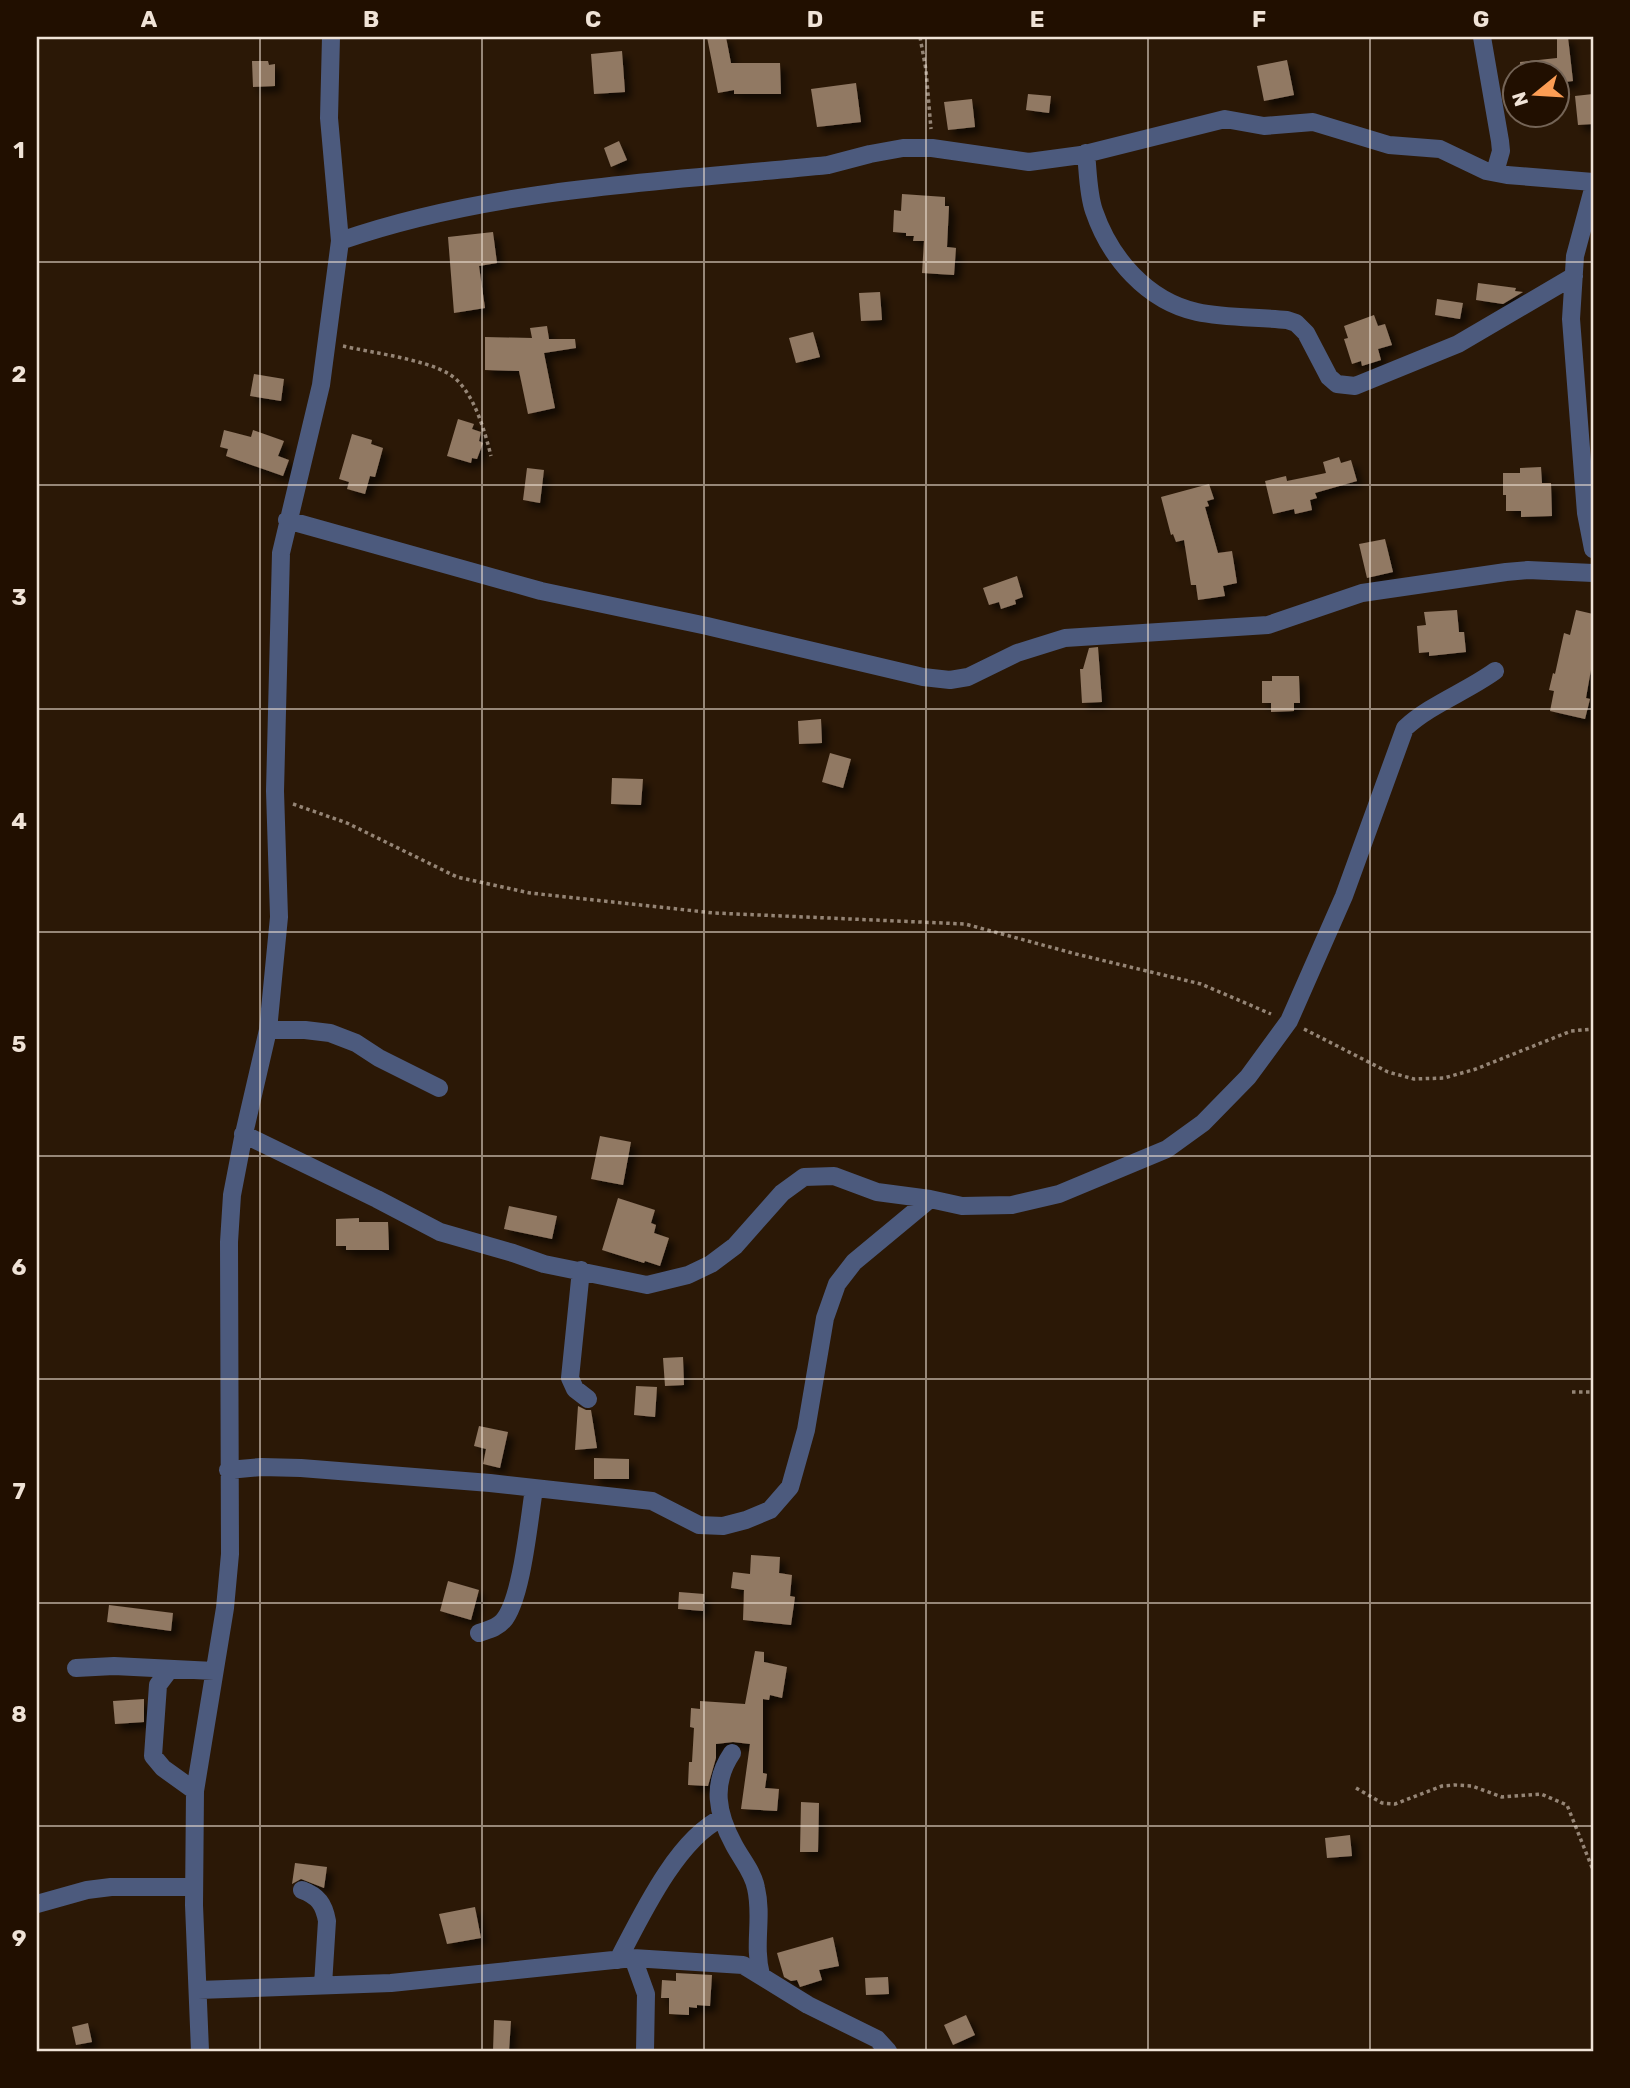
<svg xmlns="http://www.w3.org/2000/svg" width="1630" height="2088" font-family="Rubik,sans-serif">
<style>
.building{fill:#917964;filter:url(#shadow)}
.lines{fill:none;stroke-linecap:round;stroke-linejoin:round}
.path{stroke:#958576;stroke-width:3.5;stroke-dasharray:3.5 3.5;stroke-linecap:butt}
.street{stroke:#4c5a7d;stroke-width:18}
.grid{fill:none;stroke:#f0e3d7;stroke-width:2;stroke-opacity:0.55}
.neatline{fill:none;stroke:#f0e3d7;stroke-width:2.5}
.grid-label{font-size:23px;text-anchor:middle;font-weight:bold;fill:#f0e3d7}
</style>
<defs>
<filter id="shadow"><feDropShadow dx="6" dy="6" stdDeviation="3.5" flood-color="#0009"/></filter>
</defs>
<rect width="100%" height="100%" fill="#2b1806"/>
<!-- building -->
<path class="building" d="M707 37H726L731 63H780L781 94H734V90L718 93Z
M1557 37H1568L1573 81 1557 83V74H1521L1520 62 1557 58Z
M622 51 625 92 594 94 591 54Z
M1287 60 1294 95 1264 101 1257 66Z
M252 61H268L269 65 275 64V86L253 87Z
M856 83 861 122 817 127 811 89Z
M1028 94 1051 96 1049 113 1026 110Z
M1593 94V124L1578 125 1575 96Z
M972 99 975 127 948 130 944 102Z
M619 141 627 160 611 167 604 148Z
M902 194 945 197V206H949L947 247 956 248 954 275 922 273 924 241H913L914 236H906V233L893 232 894 210 901 211Z
M493 232 497 263 479 266 485 308 454 313 448 237Z
M1478 283 1516 288 1515 291 1523 292 1503 304 1476 300Z
M880 292 882 320 861 321 859 293Z
M1437 299 1463 303 1460 319 1435 315Z
M1374 315 1378 326 1385 324 1392 345 1378 349 1381 360 1362 366 1361 361 1352 364 1344 339 1348 338 1344 326Z
M547 326 549 339H575L576 348 544 353 555 408 528 414 519 371 485 370V337L532 338 530 328Z
M813 332 820 357 796 363 789 338Z
M254 374 284 379 281 401 250 396Z
M458 419 474 424 472 429 481 432 479 441 483 443 477 459 472 458 471 463 447 456Z
M224 430 251 437 253 430 284 441 278 456 289 460 283 476 226 456 228 449 220 447Z
M352 434 372 440 371 444 383 448 375 477 370 476 365 494 347 489 349 482 339 479Z
M1339 457 1341 463 1351 460 1357 481 1315 493 1317 498 1310 500 1312 510 1295 514 1294 509 1273 514 1265 481 1286 476 1287 481 1326 473 1323 462Z
M1541 467 1542 483H1551L1552 516 1521 517V511H1506V495H1503V473H1520V468Z
M527 468 544 470 540 503 523 500Z
M1209 484 1214 499 1207 501 1209 506 1205 507 1218 553 1232 551 1237 583 1223 586 1225 596 1198 600 1196 585H1191L1184 540 1176 542 1173 534 1171 535 1161 497Z
M1385 539 1393 572 1367 578 1359 544Z
M1017 576 1023 597 1015 600 1016 604 1001 609 999 602 989 605 983 588Z
M1457 610 1459 632H1464L1466 652 1429 656V652L1419 653 1417 626 1426 625 1424 612Z
M1576 610 1593 614V658L1586 698 1590 699 1585 719 1550 711 1554 691 1549 690 1553 673 1555 674 1564 633 1570 635Z
M1098 647 1102 702 1082 703 1080 669H1083L1089 648Z
M1272 676H1299L1300 703H1294V711L1271 712V703H1262V681H1272Z
M821 719 822 743 799 744 798 721Z
M830 753 851 759 843 788 822 782Z
M612 778 643 779 641 805 611 804Z
M600 1136 631 1142 623 1185 591 1179Z
M618 1198 655 1210 651 1223 656 1225 654 1233 669 1238 660 1266 645 1261 644 1263 602 1250Z
M509 1206 557 1216 552 1239 504 1229Z
M359 1218V1222H388L389 1250H346V1246H336V1219Z
M683 1357 684 1385 665 1386 663 1358Z
M636 1386 657 1387 655 1417 634 1415Z
M578 1406 586 1410H591L597 1448 575 1450Z
M479 1426 508 1432 500 1468 483 1464 486 1449 474 1446Z
M594 1458 629 1459V1479H594Z
M751 1555 780 1557 779 1573 792 1575 790 1596 795 1597 791 1625 743 1620 744 1590 731 1588 733 1572 750 1574Z
M448 1581 479 1590 471 1620 440 1611Z
M679 1592 704 1594 703 1611 678 1609Z
M109 1605 173 1613 171 1631 107 1622Z
M755 1651 764 1652V1662L787 1667 782 1698 770 1695 769 1700 763 1699V1773L767 1774 765 1788 779 1789 777 1811 741 1809 750 1744 733 1742 716 1744V1758L708 1786 688 1785 689 1762H692L694 1728 690 1727 691 1708 700 1709V1701L745 1704Z
M144 1699V1722L115 1724 113 1701Z
M801 1802 819 1803 818 1852H800Z
M1350 1835 1352 1856 1327 1858 1325 1838Z
M295 1863 327 1867 324 1888 301 1879 292 1884Z
M475 1907 481 1938 447 1944 439 1914Z
M833 1937 839 1966 819 1970 822 1980 800 1987 797 1980 791 1981 784 1977 777 1953Z
M676 1973 712 1975 710 2006 697 2005V2008L689 2007V2015L669 2014V1998H661L662 1980 676 1981Z
M888 1977 889 1994 866 1995 865 1978Z
M966 2015 975 2035 953 2045 944 2025Z
M494 2020 511 2021 509 2051H493Z
M88 2023 92 2042 76 2045 72 2027Z"/>
<g class="lines">
<!-- path -->
<path class="path" d="M920 37 926 70 931 129
M343 346C373 353 424 359 449 374 473 388 485 432 491 456
M293 804 347 823 457 877 530 893 714 913 965 924 1076 954 1201 984 1271 1014
M1304 1029 1388 1072 1414 1079 1444 1078 1476 1069 1571 1031 1593 1029
M1572 1392H1593
M1356 1788 1382 1803 1395 1804 1442 1786 1455 1785 1472 1786 1502 1797 1541 1794 1567 1805 1593 1870"/>
<!-- street -->
<path class="street" d="M1482 37 1500 141 1501 151 1495 172
M1086 153C1088 172 1088 194 1094 211 1110 258 1147 301 1197 312 1225 318 1258 317 1287 320L1296 323 1306 333 1329 377 1337 384 1355 386 1458 344 1574 276
M1593 189 1575 256 1571 319 1586 513 1593 549
M340 241C496 187 665 182 828 165L870 154 903 148H932L1029 162 1081 155 1225 119 1264 126 1313 122 1389 145 1440 149 1486 171 1507 175 1593 182
M287 520 541 591 707 626 923 677 950 680 968 677 1017 653 1065 638 1268 625 1362 593 1506 572 1528 570 1593 573
M268 1030H305L330 1033 356 1043 379 1058 439 1088
M243 1134 377 1199 440 1232 513 1253 544 1264 647 1285 688 1275 711 1264 735 1246 782 1193 804 1177 834 1176 877 1192 930 1199 962 1206 1012 1205 1059 1194 1167 1149 1203 1123 1248 1077 1289 1021 1344 896 1405 728C1431 704 1466 692 1495 671
M581 1270 570 1378 575 1389 588 1399
M228 1470 261 1467 301 1468 490 1483 652 1501 699 1525 723 1526 746 1520 770 1510 790 1487 806 1430 825 1318 837 1284 854 1262 930 1199
M479 1633C487 1630 497 1628 503 1621 522 1600 529 1519 534 1489
M76 1668 114 1666 214 1671
M170 1669 158 1685 153 1756 163 1768 195 1791
M732 1753C711 1784 717 1814 734 1845 742 1860 753 1872 756 1888 763 1918 753 1944 761 1975
M302 1890C318 1896 324 1904 327 1921L323 1985
M37 1904 87 1890 111 1887H194
M633 1958 646 1994 645 2051
M618 1960C641 1916 677 1839 722 1818
M198 1990 391 1983 633 1958 743 1965 808 2005 877 2039 888 2051
M200 2051 194 1905 195 1791 225 1608 230 1554 229 1242 232 1195 243 1138 268 1030 279 917 275 791 281 553 321 385 340 241 329 118 331 37"/>
</g>
<!-- grid -->
<path class="grid" d="M260 37V2051M482 37V2051M704 37V2051M926 37V2051M1148 37V2051M1370 37V2051M37 262H1593M37 485H1593M37 709H1593M37 932H1593M37 1156H1593M37 1379H1593M37 1603H1593M37 1826H1593"/>
<!-- border -->
<rect width="1630" height="2088" fill="none" stroke="#210f00" stroke-width="77"/>
<!-- north arrow -->
<g transform="translate(1536 94) rotate(252)"><circle r="33" fill="#210f00" stroke="#746456" stroke-width="2"/>
<path d="M0-5L12 26L0 18L-12 26Z" fill="#fc9d54"/>
<text y="-10" font-size="19" font-weight="bold" text-anchor="middle" fill="#f0e3d7">N</text>
</g>
<rect x="38" y="38" width="1554" height="2012" class="neatline"/>
<g class="grid-label">
<text x="149" y="27">A</text>
<text x="371" y="27">B</text>
<text x="593" y="27">C</text>
<text x="815" y="27">D</text>
<text x="1037" y="27">E</text>
<text x="1259" y="27">F</text>
<text x="1481" y="27">G</text>
<text x="19" y="158">1</text>
<text x="19" y="382">2</text>
<text x="19" y="605">3</text>
<text x="19" y="829">4</text>
<text x="19" y="1052">5</text>
<text x="19" y="1275">6</text>
<text x="19" y="1499">7</text>
<text x="19" y="1722">8</text>
<text x="19" y="1946">9</text>
</g>
</svg>
